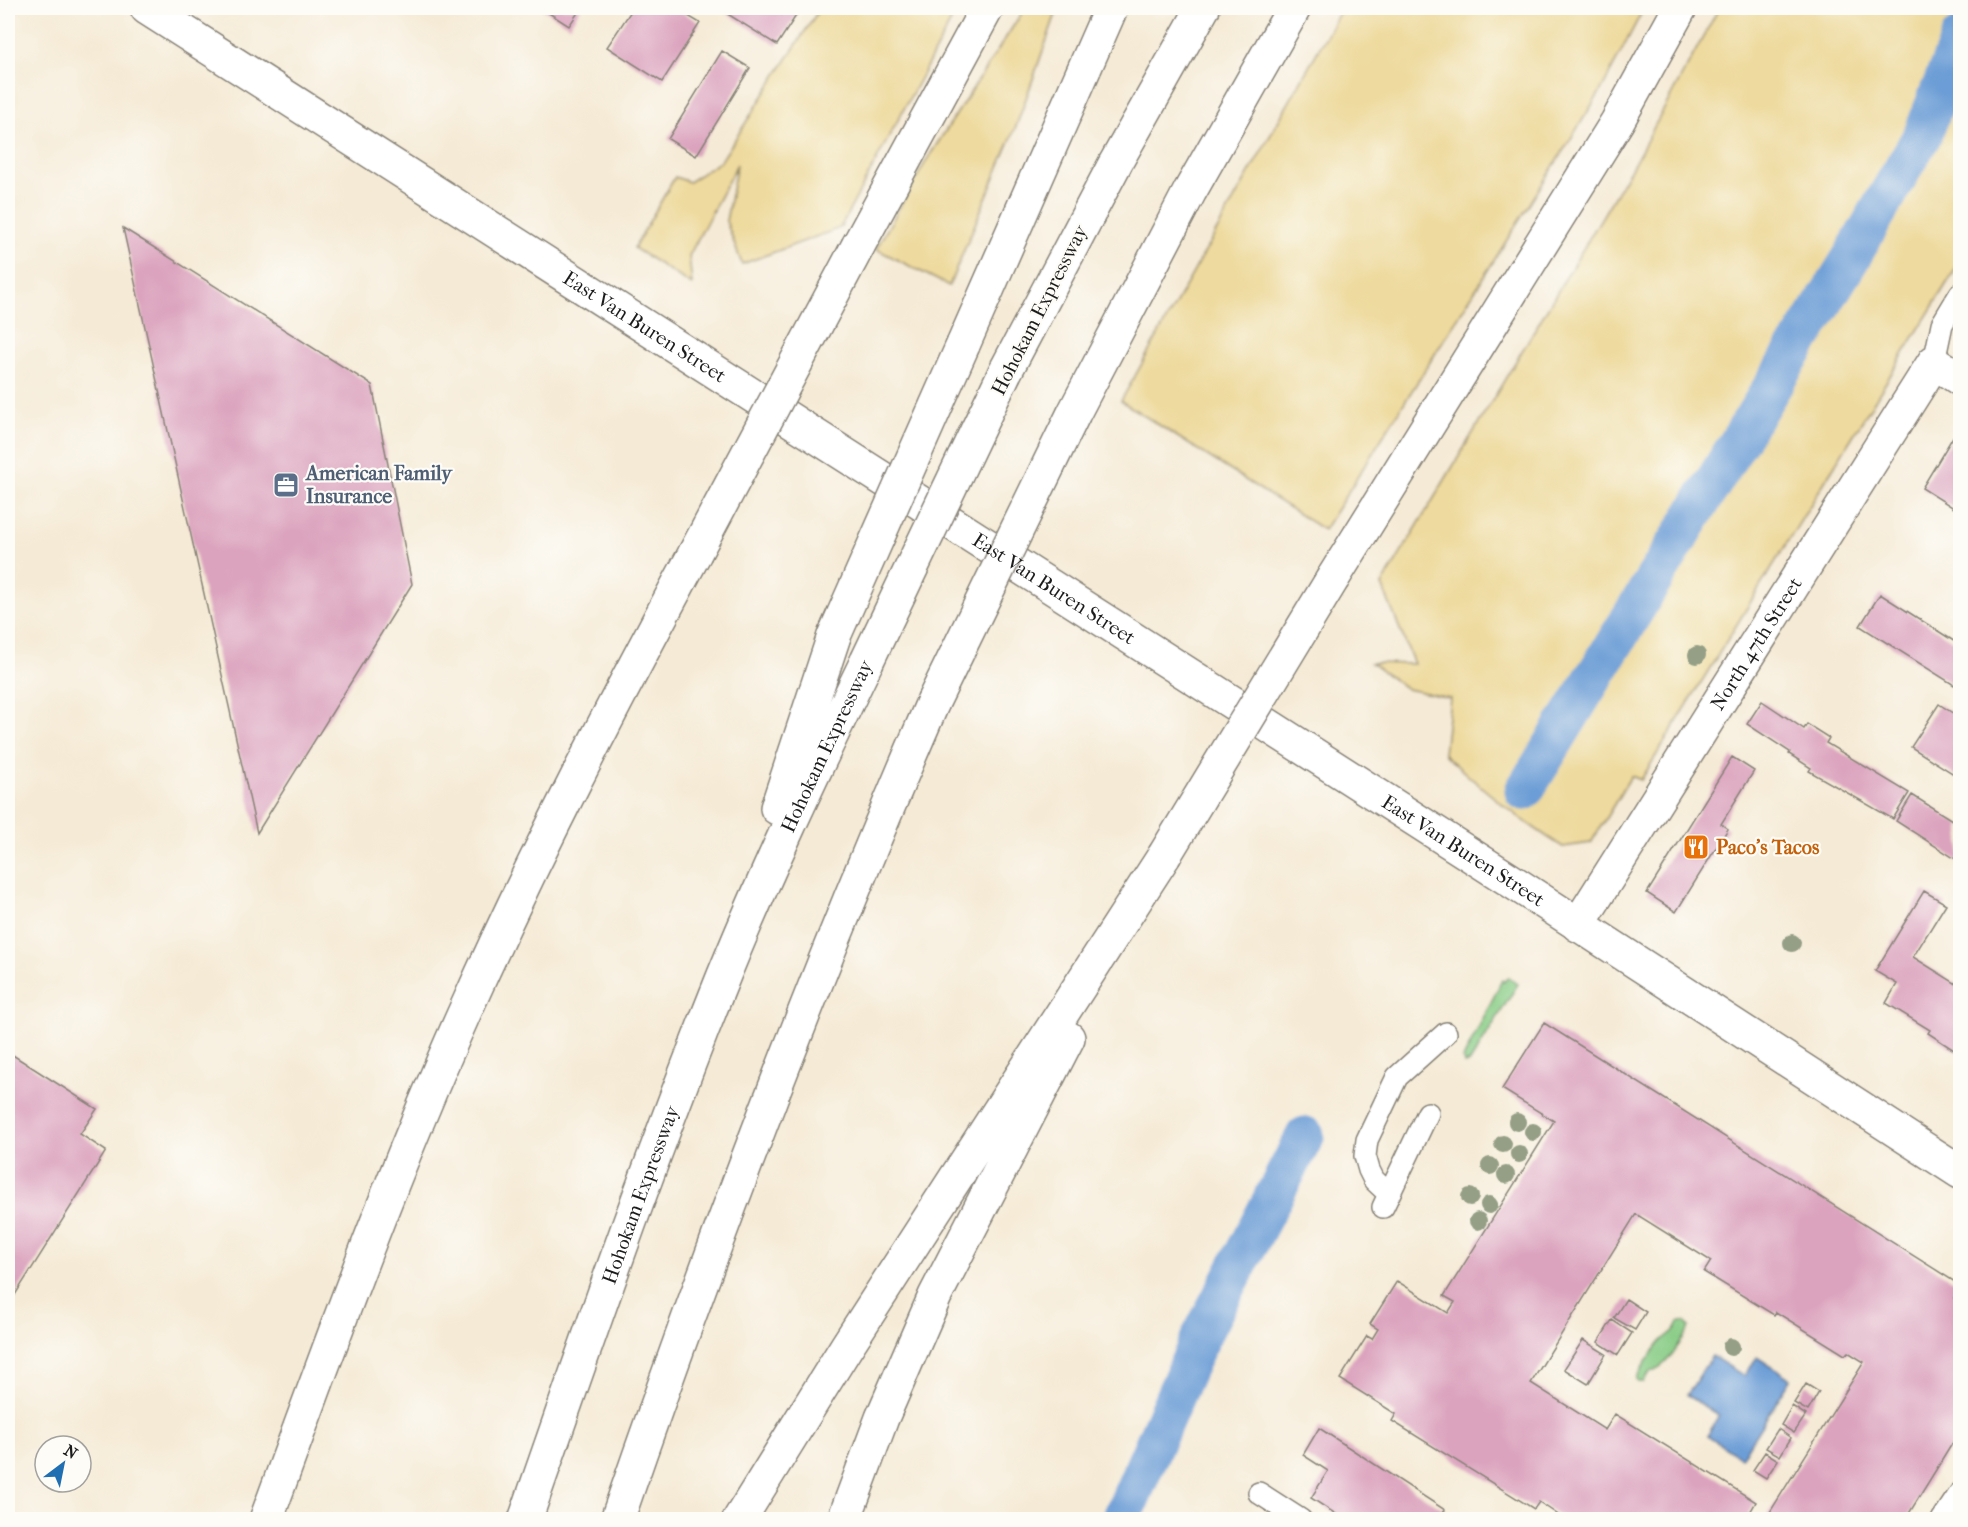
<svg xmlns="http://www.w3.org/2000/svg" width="1968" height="1527" font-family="'IM FELL French Canon',serif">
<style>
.green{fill:#88cc85;stroke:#527450;stroke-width:1.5}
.sand{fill:#eeda9e;stroke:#857b5d;stroke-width:1.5}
.water{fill:#6c9dd6;stroke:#445c79;stroke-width:1.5}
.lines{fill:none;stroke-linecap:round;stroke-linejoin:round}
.canal{stroke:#6c9dd6;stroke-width:39}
.building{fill:#dba3be}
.lane-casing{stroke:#888378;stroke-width:24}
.street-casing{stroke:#888378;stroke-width:36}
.primary-casing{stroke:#888378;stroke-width:36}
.highway-casing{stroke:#888378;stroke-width:36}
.lane{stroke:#fff;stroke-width:21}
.street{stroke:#fff;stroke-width:33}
.primary{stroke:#fff;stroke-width:33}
.highway{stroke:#fff;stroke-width:33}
.highway-bridge-casing{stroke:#888378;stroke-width:36;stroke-linecap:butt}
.highway-bridge{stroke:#fff;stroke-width:33}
.tree{fill:#959f86}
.labels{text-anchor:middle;stroke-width:4.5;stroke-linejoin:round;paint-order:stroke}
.street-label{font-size:20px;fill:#1c1c1c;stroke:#fdfcf7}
.service-label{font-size:20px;font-weight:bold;fill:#4e5e75;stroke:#fdfcf7;text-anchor:start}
.food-label{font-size:20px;font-weight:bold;fill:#c56008;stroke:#fdfcf7;text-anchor:start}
</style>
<rect width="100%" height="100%" fill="#fdfcf7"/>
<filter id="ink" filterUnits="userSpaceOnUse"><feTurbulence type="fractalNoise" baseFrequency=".0167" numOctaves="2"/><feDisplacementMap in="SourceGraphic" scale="12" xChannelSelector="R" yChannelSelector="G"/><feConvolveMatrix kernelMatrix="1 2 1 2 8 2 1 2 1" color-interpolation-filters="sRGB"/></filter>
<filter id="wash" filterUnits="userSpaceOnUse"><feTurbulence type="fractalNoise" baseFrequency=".008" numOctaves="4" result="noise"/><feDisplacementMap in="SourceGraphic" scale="24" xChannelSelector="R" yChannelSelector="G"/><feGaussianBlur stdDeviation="1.35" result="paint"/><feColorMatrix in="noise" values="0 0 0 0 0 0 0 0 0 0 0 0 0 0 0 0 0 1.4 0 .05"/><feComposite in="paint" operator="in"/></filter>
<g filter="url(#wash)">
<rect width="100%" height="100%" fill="#f5ead5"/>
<!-- green -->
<path class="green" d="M1508 977 1518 984 1470 1062 1464 1064 1463 1059 1502 980 1504 982Z
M1679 1322H1685L1689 1327C1688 1333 1670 1358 1665 1363 1656 1372 1651 1367 1644 1382H1638L1636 1379C1638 1373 1658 1343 1664 1339 1672 1332 1675 1332 1679 1322Z"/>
<!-- sand -->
<path class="sand" d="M820 8H958L840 228 742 264 726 221 737 164 689 256 692 285 634 248 675 177 689 182 721 161Z
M1025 8H1058L1017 124 949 286 876 249 928 158Z
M1342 8H1644L1599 94 1324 530 1121 401Z
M1719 8H1960V262L1641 780 1631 776 1591 843 1563 847C1519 820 1482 789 1444 754L1450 698 1407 689 1371 663 1414 664 1382 585 1635 162Z"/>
<!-- water -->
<path class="water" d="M1712 1356 1744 1376 1757 1357 1791 1379 1741 1458 1707 1436 1719 1416 1687 1395Z"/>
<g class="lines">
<!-- canal -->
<path class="canal" d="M1524 791 1851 258 1923 134 1960 37
M1121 1520 1200 1338 1305 1136"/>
</g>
<g id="blocks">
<!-- building -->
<path class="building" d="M541 8H581L569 26Z
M633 8H675L700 23 662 82 607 47Z
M718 8H801L777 45Z
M722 51 750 68 696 156 668 139Z
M123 228 372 385 412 584 257 833Z
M1954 435 1960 439V512L1922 488Z
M1880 594 1960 645V675L1954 685 1860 626Z
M1762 701 1804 729 1807 724 1829 738 1826 743 1909 793 1893 819 1809 771 1811 768 1789 754 1790 752 1747 724Z
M1939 704 1960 718V778L1911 747Z
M1732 757 1754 771 1721 824 1728 829 1676 912 1647 893Z
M1912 795 1960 825V862L1896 821Z
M1924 891 1946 904 1913 957 1958 985 1960 981V1054L1928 1033 1930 1030 1886 1003 1897 984 1875 971Z
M1544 1023 1960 1285 1954 1298 1960 1302V1431L1905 1520H1765L1864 1362 1848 1352 1845 1355 1776 1312 1774 1315 1704 1272 1711 1261 1636 1214 1531 1383 1605 1430 1615 1414 1756 1502 1749 1514 1758 1520H1566L1539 1502 1534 1509 1392 1421 1396 1414 1340 1379 1367 1336 1372 1339 1378 1329 1370 1324 1397 1281 1448 1313 1455 1302 1444 1296 1554 1121 1502 1089Z
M8 1052 97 1109 80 1134 106 1151 8 1306Z
M1626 1299 1646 1312 1635 1330 1614 1318Z
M1612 1320 1632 1333 1618 1355 1598 1342Z
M1583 1340 1606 1354 1588 1384 1564 1369Z
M1806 1384 1819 1392 1808 1411 1794 1403Z
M1792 1406 1806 1415 1794 1433 1781 1425Z
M1319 1428 1445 1510 1439 1520H1345L1311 1498 1328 1471 1303 1455Z
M1778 1429 1791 1438 1780 1456 1766 1448Z
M1765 1452 1778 1460 1766 1478 1753 1470Z"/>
</g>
</g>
<g filter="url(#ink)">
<use href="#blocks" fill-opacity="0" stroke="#888378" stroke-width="1.5"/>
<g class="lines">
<!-- lane casing -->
<g class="lane-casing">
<path id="lane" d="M1934 362 1942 324 1960 294
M1389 1194 1374 1180 1369 1170 1365 1156 1367 1140 1397 1077 1446 1033
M1383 1207 1428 1113
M1259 1493 1301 1520
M1942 1520 1960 1493"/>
</g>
<!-- street casing -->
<g class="street-casing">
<g id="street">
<path id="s1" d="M1578 925 1934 362 1960 379"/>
</g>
</g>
<!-- primary casing -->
<g class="primary-casing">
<g id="primary">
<path id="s2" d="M147 8 1516 884 1960 1172"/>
</g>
</g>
<!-- highway casing -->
<g class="highway-casing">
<g id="highway">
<path d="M858 246 987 8"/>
<path d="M963 345 1111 8"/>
<path d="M1005 372 1116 162 1203 8"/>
<path d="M1074 413 1190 191 1294 8"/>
<path d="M1333 578 1617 122 1680 8"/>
<path d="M777 808 834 636"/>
<path d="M266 1520C329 1348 391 1176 466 1009 535 854 614 703 695 553"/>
<path id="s3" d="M525 1520C586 1344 647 1168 716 995 761 882 814 771 867 661"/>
<path d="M617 1520C713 1242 816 971 933 702"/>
<path d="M739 1520 847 1346 1164 856"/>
<path d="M844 1520 882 1418 935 1296 1068 1038"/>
</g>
</g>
<!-- lane -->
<use href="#lane" class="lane"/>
<!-- street -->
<use href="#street" class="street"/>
<!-- primary -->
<use href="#primary" class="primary"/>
<!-- highway -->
<use href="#highway" class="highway"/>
<!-- highway-bridge casing -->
<g class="highway-bridge-casing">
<path id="highway-bridge" d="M695 553 858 246
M834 636 963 345
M867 661 1005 372
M933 702 1074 413
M1164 856 1333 578"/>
</g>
<!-- highway-bridge -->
<use href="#highway-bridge" class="highway-bridge"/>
</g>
<!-- trees -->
<g class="tree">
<circle cx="1697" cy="655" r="9"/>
<circle cx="1792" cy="943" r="9"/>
<circle cx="1517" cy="1122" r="9"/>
<circle cx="1533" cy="1132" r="9"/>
<circle cx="1503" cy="1144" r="9"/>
<circle cx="1519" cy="1154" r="9"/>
<circle cx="1490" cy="1166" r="9"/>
<circle cx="1506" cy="1175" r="9"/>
<circle cx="1470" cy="1197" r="9"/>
<circle cx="1489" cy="1205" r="9"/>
<circle cx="1478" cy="1221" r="9"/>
<circle cx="1731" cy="1347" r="9"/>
</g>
</g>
<!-- icons -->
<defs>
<g id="office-square" transform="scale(1.35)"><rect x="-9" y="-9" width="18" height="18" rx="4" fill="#5c6f8a" stroke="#fdfcf7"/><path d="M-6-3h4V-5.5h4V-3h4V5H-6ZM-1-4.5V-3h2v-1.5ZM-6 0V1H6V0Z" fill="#fff"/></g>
<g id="restaurant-square" transform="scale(1.35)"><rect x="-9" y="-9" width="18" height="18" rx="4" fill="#e8710a" stroke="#fdfcf7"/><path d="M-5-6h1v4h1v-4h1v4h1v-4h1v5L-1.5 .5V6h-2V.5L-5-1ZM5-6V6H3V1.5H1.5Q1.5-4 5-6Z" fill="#fff"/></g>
</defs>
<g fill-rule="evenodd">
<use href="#office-square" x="286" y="485"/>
<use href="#restaurant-square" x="1696" y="847"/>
</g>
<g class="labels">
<!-- street labels -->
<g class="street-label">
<text transform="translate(1039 310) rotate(-63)" y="7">Hohokam Expressway</text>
<text dy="7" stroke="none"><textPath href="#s2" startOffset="591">East Van Buren Street</textPath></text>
<text dy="7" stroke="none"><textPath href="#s2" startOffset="1077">East Van Buren Street</textPath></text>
<text dy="7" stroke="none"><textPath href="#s1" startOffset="333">North 47th Street</textPath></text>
<text dy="7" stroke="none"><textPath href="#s3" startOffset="831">Hohokam Expressway</textPath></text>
<text dy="7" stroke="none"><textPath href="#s2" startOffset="1563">East Van Buren Street</textPath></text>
<text dy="7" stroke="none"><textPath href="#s3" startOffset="345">Hohokam Expressway</textPath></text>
</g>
<!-- service labels -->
<g class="service-label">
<text x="306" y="480">American Family<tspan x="306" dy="23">Insurance</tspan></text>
</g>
<!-- food labels -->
<g class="food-label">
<text x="1716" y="854">Paco's Tacos</text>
</g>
</g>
<!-- margin -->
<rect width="1968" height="1527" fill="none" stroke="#fdfcf7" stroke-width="30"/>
<!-- north arrow -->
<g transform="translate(63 1464) rotate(32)"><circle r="28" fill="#fdfcf7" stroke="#a3a29f" stroke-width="1.5"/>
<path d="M0-4.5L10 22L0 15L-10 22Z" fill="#1f6fb2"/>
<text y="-9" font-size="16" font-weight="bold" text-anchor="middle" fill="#1c1c1c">N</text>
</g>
</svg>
